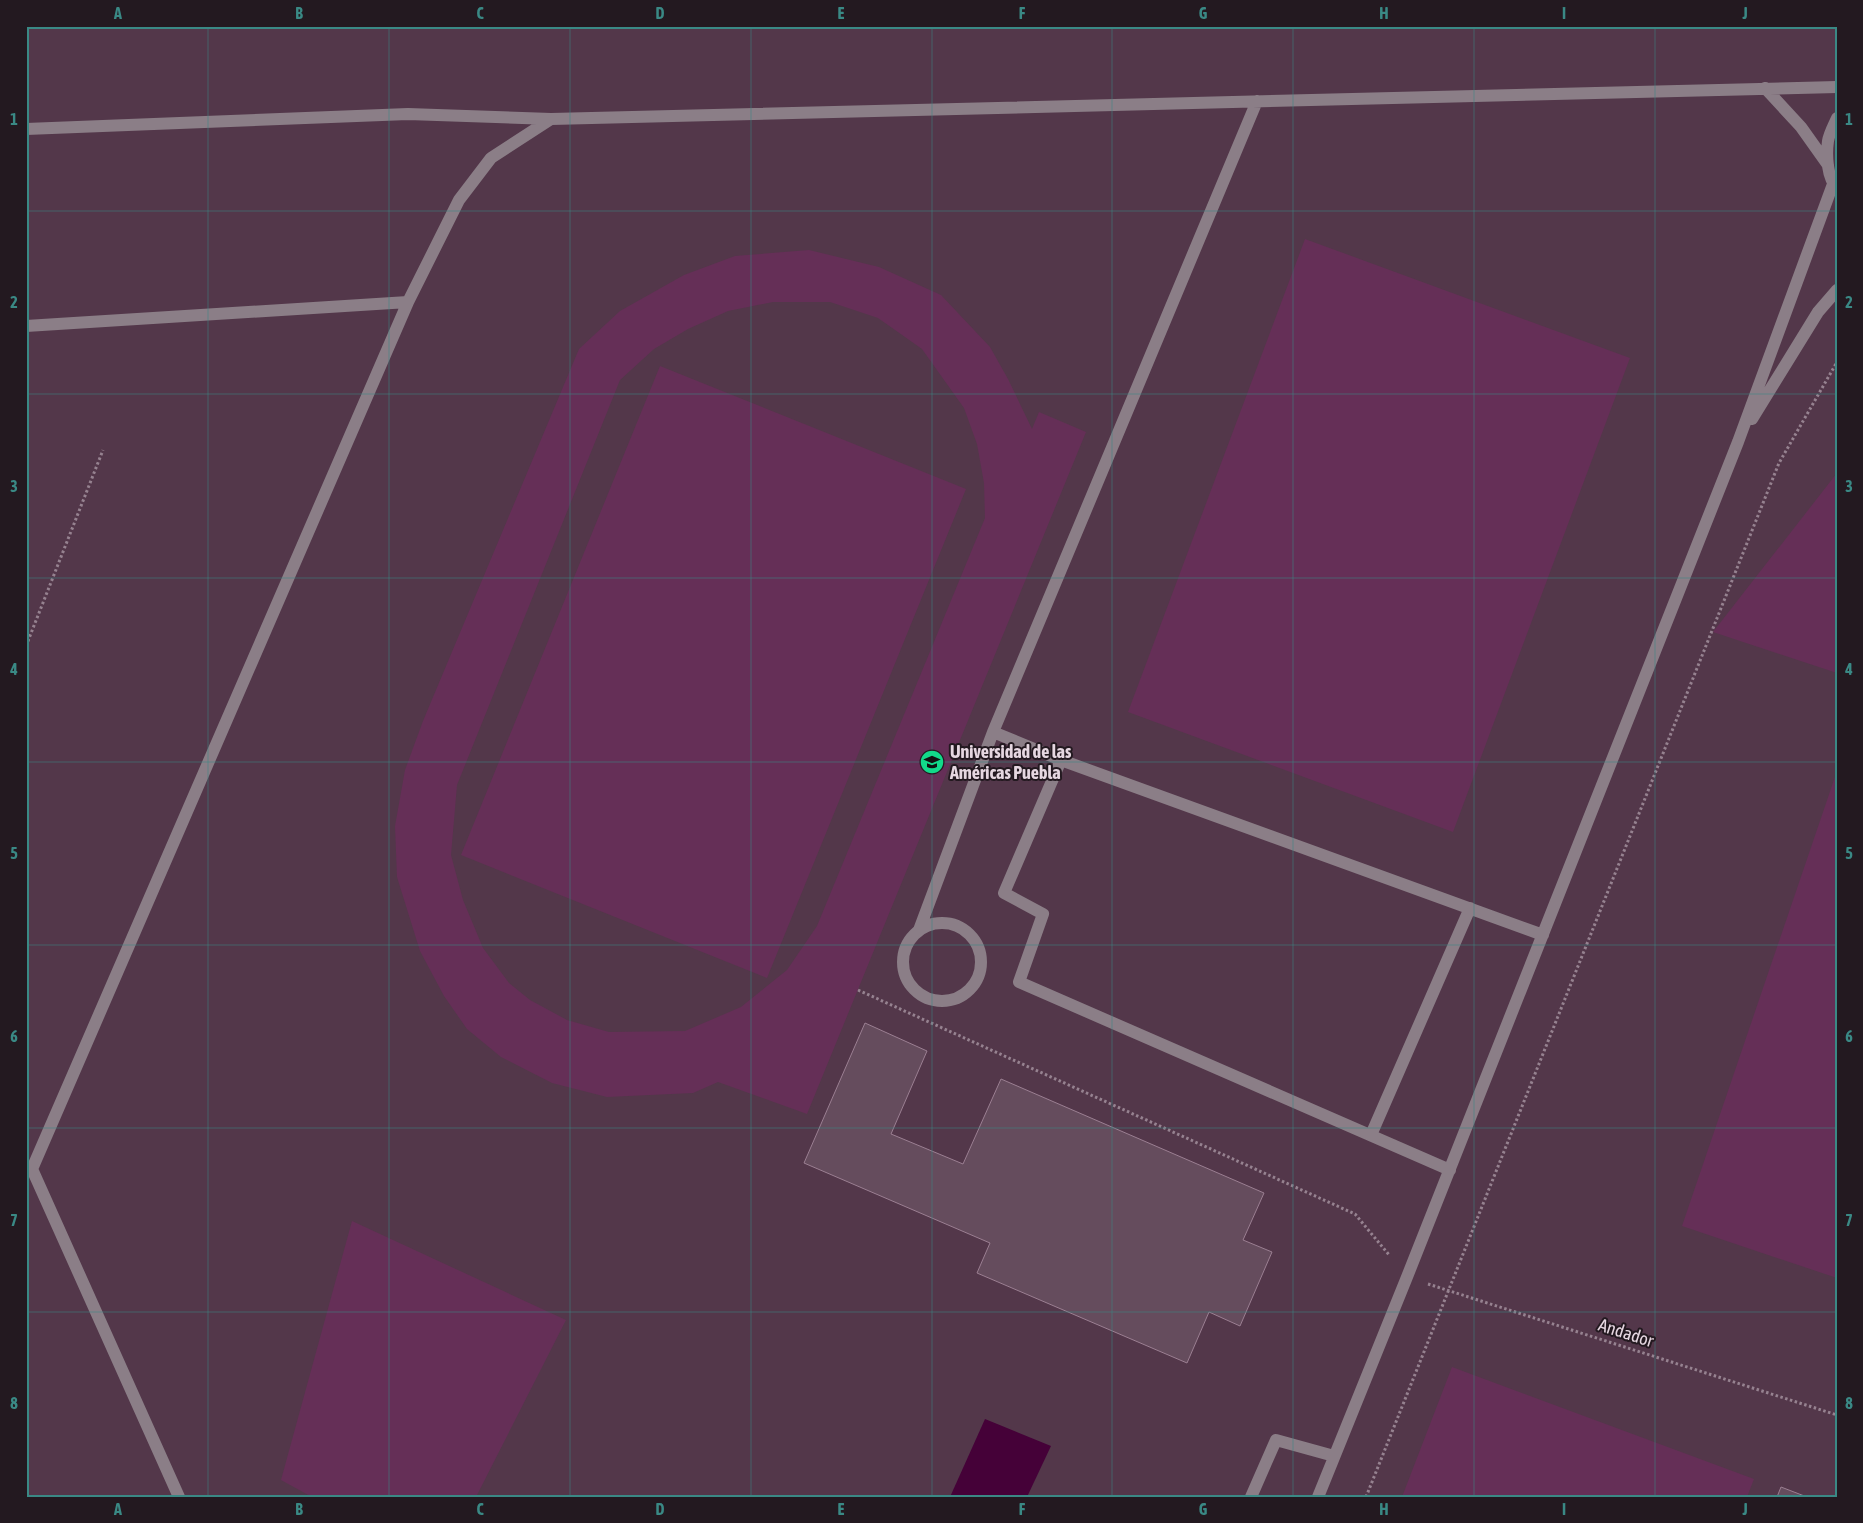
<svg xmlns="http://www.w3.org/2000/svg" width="1863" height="1523" font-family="'Asap Condensed',sans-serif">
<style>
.built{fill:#53374a}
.green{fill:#652f57;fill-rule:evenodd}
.water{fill:#450138}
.building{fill:#654c5d;stroke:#9b7f92}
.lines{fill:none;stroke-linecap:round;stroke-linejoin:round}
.path{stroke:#968290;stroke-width:3;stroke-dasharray:2.5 2.5;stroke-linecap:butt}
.minor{stroke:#8b7e87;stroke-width:12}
.grid{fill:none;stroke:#3a8985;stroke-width:1;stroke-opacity:0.55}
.labels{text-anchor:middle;stroke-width:4;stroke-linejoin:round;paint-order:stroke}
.poi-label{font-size:18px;font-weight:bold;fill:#e6d7e1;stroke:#231920;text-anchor:start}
.street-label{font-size:18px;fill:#e6d7e1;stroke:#231920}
.neatline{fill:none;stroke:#3a8985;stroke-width:2}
.grid-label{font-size:16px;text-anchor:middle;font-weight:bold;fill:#3a8985}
</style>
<rect width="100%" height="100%" fill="#442c3d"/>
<!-- built -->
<path class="built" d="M26 26H1837V1497H26Z"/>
<!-- green -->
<path class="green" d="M1305 239 1630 358 1453 832 1128 712Z
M809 250 879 267 941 295 990 347 1008 379 1032 429 1039 412 1086 432 807 1114 718 1082 693 1093 607 1097 552 1083 501 1057 467 1029 444 996 420 951 397 877 395 826 405 770 423 721 579 349 620 311 684 275 735 256ZM773 302H830L878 318 922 349 964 408 977 444 984 483 985 518 817 926 787 970 741 1007 685 1031 609 1032 567 1020 530 1000 509 983 483 948 463 900 451 855 457 785 620 380 654 349 688 329 728 311Z
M660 366 966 489 767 978 461 855Z
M1837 473V673L1713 632Z
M1837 771V1278L1682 1226Z
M352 1221 566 1320 476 1497H312L281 1480Z
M1452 1367 1754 1479 1747 1497H1402Z"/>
<!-- water -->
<path class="water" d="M985 1419 1051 1446 1027 1497H950Z"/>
<!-- building -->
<path class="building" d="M865 1023 927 1051 891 1134 963 1164 1001 1079 1264 1193 1243 1240 1272 1252 1240 1326 1209 1312 1187 1363 977 1273 990 1243 804 1163Z
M1781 1487 1807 1497H1777Z"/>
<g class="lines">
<!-- path -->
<path class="path" d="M26 646 103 450
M858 990 1355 1214 1390 1256
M1428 1284 1837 1415
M1366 1497 1779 463 1837 362"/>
<!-- minor -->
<path class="minor" d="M1765 88 1801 127 1828 165
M1257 101 993 732 1061 760 1543 935
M1837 118C1834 125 1829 134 1828 141 1826 155 1827 178 1837 188
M26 129 408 114 551 119 1837 87
M26 326 408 302
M1752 419 1818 312 1837 290
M1061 760 1004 893 1043 914 1019 982 1450 1170
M903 962a39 39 0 1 1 78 0a39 39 0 1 1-78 0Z
M919 930 993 732
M1371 1135 1470 908
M32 1169 179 1497
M26 1172 32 1169 408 302 459 200 491 158 551 119
M1251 1497 1276 1440 1334 1456
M1318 1497 1407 1277 1738 442 1833 184"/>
</g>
<!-- grid -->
<path class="grid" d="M208 26V1497M389 26V1497M570 26V1497M751 26V1497M932 26V1497M1112 26V1497M1293 26V1497M1474 26V1497M1655 26V1497M26 211H1837M26 394H1837M26 578H1837M26 762H1837M26 945H1837M26 1128H1837M26 1312H1837"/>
<!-- icons -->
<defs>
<g id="university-disc" transform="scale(1.25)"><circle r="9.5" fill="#12d98a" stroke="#231920"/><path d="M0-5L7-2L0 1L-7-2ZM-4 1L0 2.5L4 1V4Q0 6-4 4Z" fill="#111"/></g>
</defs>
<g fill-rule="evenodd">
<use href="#university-disc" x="932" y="762"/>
</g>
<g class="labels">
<!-- poi labels -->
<g class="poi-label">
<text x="950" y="758">Universidad de las<tspan x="950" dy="21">Américas Puebla</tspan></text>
</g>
<!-- street labels -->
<g class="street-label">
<text transform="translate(1626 1333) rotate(18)" y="6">Andador</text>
</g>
</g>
<!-- border -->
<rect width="1863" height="1523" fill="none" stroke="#231920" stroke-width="55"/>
<rect x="28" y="28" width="1808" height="1468" class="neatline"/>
<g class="grid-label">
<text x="118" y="19">A</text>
<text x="299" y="19">B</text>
<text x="480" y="19">C</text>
<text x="660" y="19">D</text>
<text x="841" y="19">E</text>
<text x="1022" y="19">F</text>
<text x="1203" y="19">G</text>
<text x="1384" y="19">H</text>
<text x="1564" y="19">I</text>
<text x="1745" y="19">J</text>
<text x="14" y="125">1</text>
<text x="1849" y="125">1</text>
<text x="14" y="308">2</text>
<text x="1849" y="308">2</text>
<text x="14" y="492">3</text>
<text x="1849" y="492">3</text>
<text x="14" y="675">4</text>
<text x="1849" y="675">4</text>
<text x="14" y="859">5</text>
<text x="1849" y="859">5</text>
<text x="14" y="1042">6</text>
<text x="1849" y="1042">6</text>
<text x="14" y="1226">7</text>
<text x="1849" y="1226">7</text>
<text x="14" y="1409">8</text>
<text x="1849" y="1409">8</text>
<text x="118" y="1515">A</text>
<text x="299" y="1515">B</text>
<text x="480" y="1515">C</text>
<text x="660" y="1515">D</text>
<text x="841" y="1515">E</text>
<text x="1022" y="1515">F</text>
<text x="1203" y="1515">G</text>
<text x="1384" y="1515">H</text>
<text x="1564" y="1515">I</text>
<text x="1745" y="1515">J</text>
</g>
</svg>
